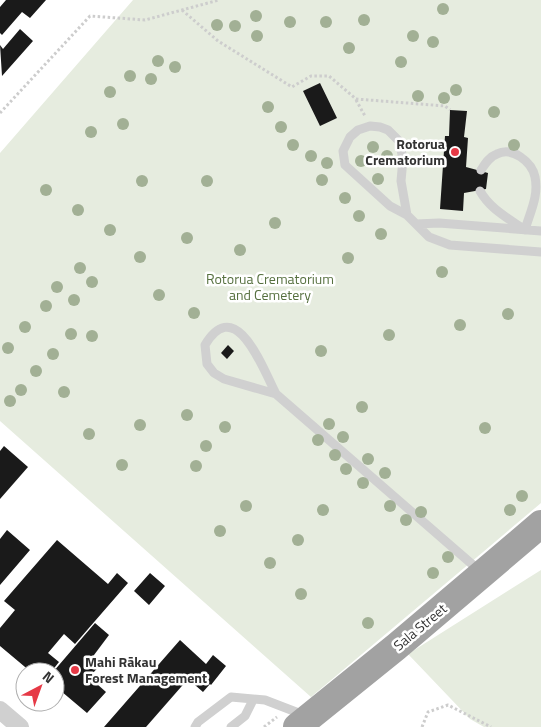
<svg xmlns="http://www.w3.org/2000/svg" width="541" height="727" font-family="'Titillium Web',sans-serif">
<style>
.green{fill:#e6ecdf}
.building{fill:#1a1a1a}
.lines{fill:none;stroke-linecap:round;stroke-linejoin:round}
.path{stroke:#cdcdcd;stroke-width:3;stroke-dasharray:2.5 2.5;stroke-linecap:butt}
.service{stroke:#d0d0d0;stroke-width:9}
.minor{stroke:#d0d0d0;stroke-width:18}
.trunk{stroke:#a2a2a2;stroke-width:28}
.tree{fill:#a2b095}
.poi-dot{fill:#e63946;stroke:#fff;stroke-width:2}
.labels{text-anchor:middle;stroke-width:5;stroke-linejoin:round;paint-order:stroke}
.poi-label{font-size:14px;font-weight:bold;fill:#333;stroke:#fff;text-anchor:end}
.park-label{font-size:14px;fill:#56703f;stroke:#fff}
.street-label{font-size:14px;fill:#333;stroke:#fff}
</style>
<rect width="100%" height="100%" fill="#fff"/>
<!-- green -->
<path class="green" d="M133 0H541V503L311 697 0 421V153Z
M541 570V727H484L470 719 408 654Z"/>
<!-- building -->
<path class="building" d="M6 0H46L30 18 22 12 2 35 0 33V7Z
M20 29 33 41 2 76 0 45 3 49Z
M320 83 337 118 320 126 303 91Z
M450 110 467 111 464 137 468 138 466 167 488 173 486 189 464 193 463 211 440 209 445 136H449Z
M228 345 234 351 227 359 221 353Z
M4 446 28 467 0 499V451Z
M7 530 30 550 0 585V539Z
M57 540 108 584 117 573 128 583 75 644 64 634 48 653 59 662 51 672H31L0 646V628L15 610 4 601Z
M150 573 165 586 149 605 134 591Z
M95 623 109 635 85 667 87 668 96 658 102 663 93 673 101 680 97 684 106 692 87 713 55 686V672H53Z
M180 640 206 664 213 655 226 666 211 685 210 684 203 692 188 679 146 727H104Z"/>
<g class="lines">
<!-- path -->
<path class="path" d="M182 10 218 41 292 87 311 76H329L356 99 445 106 450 110
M356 100 365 116
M0 113 90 16 145 20 219 0
M264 727 277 717
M422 727 428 712 448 705 491 727"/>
<!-- service -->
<path class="service" d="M480 191C490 209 508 218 525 230 530 212 539 196 535 177 532 162 512 146 497 154 489 157 485 164 481 170
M407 215 401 181 403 159 399 141 388 130 380 127 370 126 358 130 350 137 343 151 345 165 390 206 407 215 429 237 450 245 541 252
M416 224 439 223 541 231
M276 394C263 369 236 293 205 345L207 364 214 373 224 379 276 394 481 572
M195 727 198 722 231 697 265 700 304 715
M231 727 245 716 253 700"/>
<!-- minor -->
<path class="minor" d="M0 710 20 727"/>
<!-- trunk -->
<path class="trunk" d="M297 727 396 647 541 524"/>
</g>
<!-- trees -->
<g class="tree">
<circle cx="443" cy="9" r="6"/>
<circle cx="256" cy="16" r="6"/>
<circle cx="364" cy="20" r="6"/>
<circle cx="290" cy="22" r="6"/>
<circle cx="326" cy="22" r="6"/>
<circle cx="217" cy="25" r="6"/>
<circle cx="235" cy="26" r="6"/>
<circle cx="257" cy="36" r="6"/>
<circle cx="413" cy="36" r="6"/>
<circle cx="433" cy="42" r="6"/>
<circle cx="349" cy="48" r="6"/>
<circle cx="158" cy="61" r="6"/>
<circle cx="401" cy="62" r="6"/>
<circle cx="175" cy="67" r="6"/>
<circle cx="130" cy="76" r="6"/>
<circle cx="151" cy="79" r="6"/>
<circle cx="456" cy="90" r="6"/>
<circle cx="110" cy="92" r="6"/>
<circle cx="418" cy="96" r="6"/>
<circle cx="444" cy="98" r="6"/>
<circle cx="268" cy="107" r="6"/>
<circle cx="494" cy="112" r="6"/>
<circle cx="123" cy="124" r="6"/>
<circle cx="281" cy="127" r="6"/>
<circle cx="91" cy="132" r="6"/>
<circle cx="293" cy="145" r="6"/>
<circle cx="514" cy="145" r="6"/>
<circle cx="373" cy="147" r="6"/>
<circle cx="311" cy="156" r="6"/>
<circle cx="387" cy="156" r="6"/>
<circle cx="361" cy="161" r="6"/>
<circle cx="327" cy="163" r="6"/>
<circle cx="378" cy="179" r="6"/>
<circle cx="322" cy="180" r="6"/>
<circle cx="142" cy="181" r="6"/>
<circle cx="207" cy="181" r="6"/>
<circle cx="46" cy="190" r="6"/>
<circle cx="345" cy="198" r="6"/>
<circle cx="78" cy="210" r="6"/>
<circle cx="359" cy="216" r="6"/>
<circle cx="275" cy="223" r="6"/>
<circle cx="110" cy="230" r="6"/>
<circle cx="381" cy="234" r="6"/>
<circle cx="187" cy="238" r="6"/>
<circle cx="240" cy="250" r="6"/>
<circle cx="140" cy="257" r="6"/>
<circle cx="348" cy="258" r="6"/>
<circle cx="80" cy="268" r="6"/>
<circle cx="442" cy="272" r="6"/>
<circle cx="92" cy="282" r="6"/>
<circle cx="57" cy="287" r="6"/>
<circle cx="159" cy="295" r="6"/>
<circle cx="74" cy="300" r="6"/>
<circle cx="46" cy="306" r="6"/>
<circle cx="194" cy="313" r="6"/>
<circle cx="508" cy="314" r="6"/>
<circle cx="460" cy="325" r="6"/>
<circle cx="25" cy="327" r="6"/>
<circle cx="71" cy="334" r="6"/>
<circle cx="389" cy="335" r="6"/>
<circle cx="92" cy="336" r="6"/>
<circle cx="8" cy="348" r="6"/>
<circle cx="321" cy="351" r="6"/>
<circle cx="53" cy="354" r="6"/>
<circle cx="36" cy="371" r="6"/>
<circle cx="21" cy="390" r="6"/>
<circle cx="64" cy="392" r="6"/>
<circle cx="10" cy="401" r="6"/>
<circle cx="362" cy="407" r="6"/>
<circle cx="187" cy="415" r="6"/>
<circle cx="329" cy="424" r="6"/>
<circle cx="140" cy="425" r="6"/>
<circle cx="225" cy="427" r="6"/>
<circle cx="485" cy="428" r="6"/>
<circle cx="89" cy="434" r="6"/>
<circle cx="343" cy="437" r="6"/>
<circle cx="318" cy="440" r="6"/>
<circle cx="206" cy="446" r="6"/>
<circle cx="335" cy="455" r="6"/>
<circle cx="368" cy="459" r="6"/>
<circle cx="122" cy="465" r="6"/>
<circle cx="196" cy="466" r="6"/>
<circle cx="346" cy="469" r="6"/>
<circle cx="385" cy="473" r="6"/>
<circle cx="363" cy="483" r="6"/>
<circle cx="522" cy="496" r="6"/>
<circle cx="246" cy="506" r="6"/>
<circle cx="390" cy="506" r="6"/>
<circle cx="323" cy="510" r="6"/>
<circle cx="510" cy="510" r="6"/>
<circle cx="421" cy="512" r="6"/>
<circle cx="406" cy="520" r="6"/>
<circle cx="220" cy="531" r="6"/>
<circle cx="298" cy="540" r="6"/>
<circle cx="448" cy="557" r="6"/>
<circle cx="270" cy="563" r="6"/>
<circle cx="433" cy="573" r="6"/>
<circle cx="301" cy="594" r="6"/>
<circle cx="368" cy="623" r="6"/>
</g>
<!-- markers -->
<g class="poi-dot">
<circle cx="455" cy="152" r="5"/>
<circle cx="75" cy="670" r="5"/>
</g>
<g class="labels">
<!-- poi labels -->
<g class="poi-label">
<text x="445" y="149">Rotorua<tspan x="445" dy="16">Crematorium</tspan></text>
<text x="85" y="667" text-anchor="start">Mahi Rākau<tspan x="85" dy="16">Forest Management</tspan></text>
</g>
<!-- park labels -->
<g class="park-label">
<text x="270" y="284">Rotorua Crematorium<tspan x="270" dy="16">and Cemetery</tspan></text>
</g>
<!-- street labels -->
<g class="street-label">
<text transform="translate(420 627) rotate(-40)" y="5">Sala Street</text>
</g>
</g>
<!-- north arrow -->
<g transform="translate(40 687) rotate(41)"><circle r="24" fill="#ffffff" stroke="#adadad"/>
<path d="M0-4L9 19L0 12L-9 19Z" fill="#e63946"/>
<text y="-8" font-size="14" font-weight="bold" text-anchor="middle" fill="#333333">N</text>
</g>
</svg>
